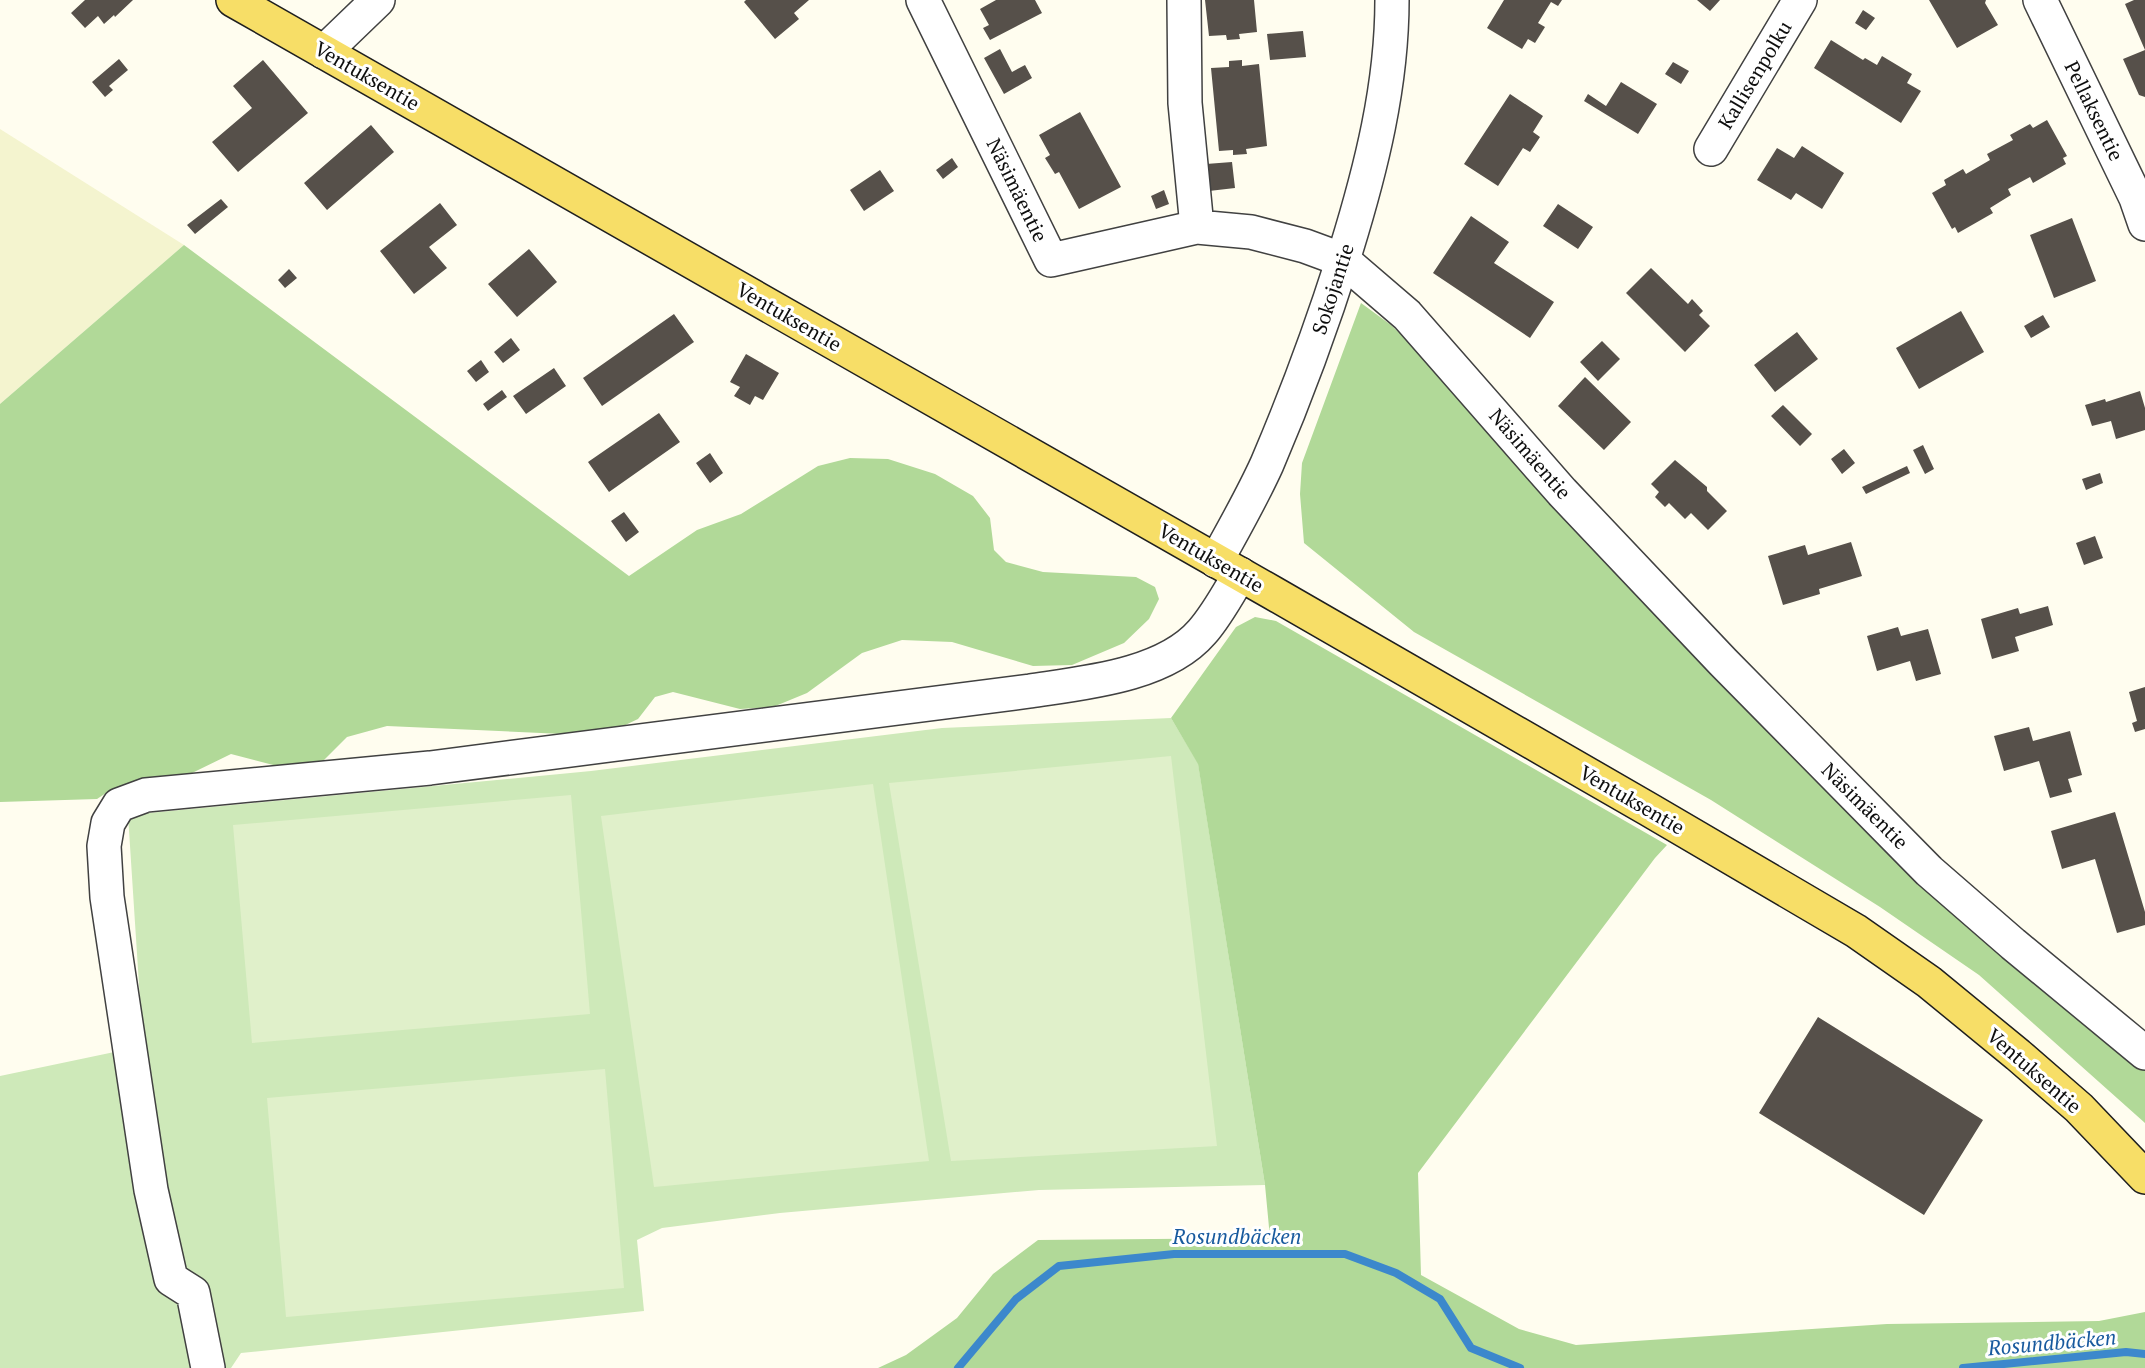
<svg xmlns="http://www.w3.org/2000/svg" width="2145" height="1368" font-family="'PT Serif',serif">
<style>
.farmland{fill:#f4f4cf}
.green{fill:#cee9b9}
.forest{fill:#b1d998}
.pitch{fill:#e0f0ca}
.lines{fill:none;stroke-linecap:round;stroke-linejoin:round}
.stream{stroke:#3c88cc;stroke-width:8}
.building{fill:#56504a}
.minor-casing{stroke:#414141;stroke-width:36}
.major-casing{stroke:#1f1f1f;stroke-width:36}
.minor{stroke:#fff;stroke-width:33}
.major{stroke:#f7de67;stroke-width:33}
.labels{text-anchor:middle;stroke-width:6;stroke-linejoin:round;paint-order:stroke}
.street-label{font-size:20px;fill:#0e0e0e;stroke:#fff}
.water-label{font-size:21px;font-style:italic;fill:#185a9e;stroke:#fff}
</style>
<rect width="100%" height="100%" fill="#fffdef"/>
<!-- farmland -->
<path class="farmland" d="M0 129 184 245 0 404Z"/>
<!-- green -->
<path class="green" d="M1171 718 1198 763 1265 1185 1039 1190 780 1213 662 1228 637 1240 644 1311 241 1353 231 1368H0V1076L143 1046 128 815 591 771 942 728Z"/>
<!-- forest -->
<path class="forest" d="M184 245 629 576 697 530 741 514 818 466 850 458 888 459 935 474 973 496 990 518 994 550 1006 562 1043 572 1136 577 1155 587 1159 599 1149 619 1124 643 1072 665 1033 666 952 642 902 640 862 653 807 693 773 707 740 709 673 692 655 697 638 719 619 728 563 734 387 726 347 737 323 761 277 766 231 754 190 774 144 778 112 789 97 799 0 802V404Z
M1361 303 1391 325 1442 373 1486 431 1551 504 1714 671 2145 1065V1123L1979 975 1880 907 1711 800 1414 632 1304 543 1300 494 1302 463Z
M1255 617 1276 621 1667 845 1655 858 1418 1173 1421 1275 1519 1329 1576 1345 1887 1324 2099 1321 2145 1312V1368H878L906 1355 957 1318 993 1274 1038 1240 1270 1238 1265 1185 1198 764 1171 718 1236 627Z"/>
<!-- pitch -->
<path class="pitch" d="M1171 756 1217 1146 951 1161 889 783Z
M873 784 929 1161 654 1187 601 816Z
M571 795 590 1014 252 1043 233 825Z
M605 1069 624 1288 286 1317 267 1098Z"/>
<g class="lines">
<!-- stream -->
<path class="stream" d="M958 1368 1016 1299 1059 1266 1174 1254H1345L1396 1273 1440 1299 1471 1348 1520 1368
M1963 1368 2126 1352 2145 1354"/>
</g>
<!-- building -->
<path class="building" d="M85 0H133L115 17 114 15 104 24 98 16 85 28 71 13Z
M746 0H809L794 13 799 19 775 39 744 2Z
M996 0H1035L1042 13 990 40 983 28 989 25 980 9Z
M1205 0H1254L1257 32 1239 34 1240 39 1227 40 1226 35 1209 36Z
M1504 0H1562L1558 6 1551 2 1538 23 1545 27 1535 43 1528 39 1522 49 1487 28Z
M1697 0H1720L1710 11Z
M1929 0H1986L1985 3 1998 25 1957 48Z
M2134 0H2145V97L2139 95 2123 59 2145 50 2125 4Z
M1863 10 1875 18 1866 30 1855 23Z
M1303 31 1306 57 1270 60 1267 34Z
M1831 40 1863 60 1865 58 1877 65 1882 56 1912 74 1907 83 1921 91 1901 123 1814 68Z
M1000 49 1012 72 1025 65 1032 78 1004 94 984 58Z
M119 59 128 70 109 86 113 90 105 97 92 82Z
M263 60 308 113 238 172 212 142 252 108 233 86Z
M1242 60V66L1259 64 1267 146 1246 149 1247 154 1233 155V150L1219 151 1211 68 1229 67V61Z
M1673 62 1689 71 1681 84 1665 74Z
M1621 82 1657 104 1638 134 1584 101 1588 94 1606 106Z
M1510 94 1543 116 1533 132 1540 137 1530 152 1523 148 1498 186 1464 164Z
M1080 112 1121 187 1079 209 1059 172 1055 174 1045 158 1050 155 1039 135Z
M2047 120 2067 156 2063 158 2066 164 2033 183 2030 177 2008 189 2011 195 1990 208 1993 213 1958 233 1955 227 1952 229 1932 193 1946 185 1944 180 1963 169 1966 174 1990 160 1987 154 2013 140 2010 135 2030 124 2033 128Z
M371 125 394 152 327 210 304 183Z
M1802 146 1844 173 1822 209 1796 193 1791 200 1757 180 1777 148 1794 158Z
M952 158 958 167 943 179 936 170Z
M1232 162 1235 188 1209 191 1206 164Z
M880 170 894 191 864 211 850 190Z
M1164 190 1169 204 1156 209 1151 196Z
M221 199 228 207 195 234 187 225Z
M440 203 457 225 429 247 447 268 414 294 380 251Z
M1558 204 1593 227 1578 249 1543 226Z
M1471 216 1509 242 1494 263 1554 302 1530 338 1433 273Z
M2072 218 2096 281 2054 298 2030 235Z
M529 249 557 282 517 317 488 284Z
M1651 268 1688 304 1692 299 1703 311 1699 315 1710 326 1685 352 1626 293Z
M289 269 297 278 285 288 278 280Z
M1961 311 1984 352 1919 389 1896 348Z
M674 314 694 342 602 406 583 378Z
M2043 315 2050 327 2031 338 2024 326Z
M1797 332 1818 359 1775 392 1754 365Z
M511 338 520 350 503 363 494 352Z
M1602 341 1620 359 1598 381 1580 362Z
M746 354 779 373 763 400 755 396 750 405 734 396 740 387 730 382Z
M481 360 489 372 476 382 467 371Z
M554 368 566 386 526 414 513 396Z
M1585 377 1631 422 1604 450 1558 406Z
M502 390 507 397 488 411 483 404Z
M2140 391 2145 408V430L2116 439 2111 421 2092 426 2085 405 2105 399 2106 402Z
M1783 405 1812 434 1800 446 1771 416Z
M659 413 680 442 609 492 588 462Z
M1923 445 1934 469 1925 474 1913 450Z
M1844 449 1855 463 1842 474 1831 459Z
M710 453 723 473 710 483 696 463Z
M1675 460 1707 487V491L1727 511 1708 530 1691 513 1685 519 1669 503 1665 507 1655 497 1659 492 1651 484Z
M1907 466 1910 473 1866 494 1862 487Z
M2100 473 2103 483 2086 490 2082 479Z
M624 512 639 532 626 542 611 521Z
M2095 536 2103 558 2084 565 2076 543Z
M1851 542 1862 576 1819 589 1820 594 1783 605 1768 556 1805 545 1808 555Z
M2048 606 2053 625 2015 637 2019 651 1992 659 1981 619 2018 608 2020 614Z
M1898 627 1901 636 1928 629 1941 674 1916 681 1910 661 1877 671 1867 636Z
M2145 687V729L2135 732 2132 723 2137 721 2129 692Z
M2029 727 2033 741 2070 731 2082 775 2068 779 2072 792 2050 798 2039 761 2004 771 1994 736Z
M2115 812 2145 912V925L2117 933 2095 859 2062 869 2051 831Z
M1818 1017 1983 1120 1924 1215 1759 1113Z"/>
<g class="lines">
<!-- minor casing -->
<g class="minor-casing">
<path id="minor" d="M923 0 1051 260 1197 227 1251 232 1305 246 1343 260 1407 315 1562 492 1723 662 1929 871 2013 944 2145 1053
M1184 0 1185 103 1197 227
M2040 0 2136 198 2145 224
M324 52 378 0
M1711 149 1800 0
M1216 561C1234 529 1252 497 1267 464 1297 394 1323 323 1346 250 1371 169 1392 86 1392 0
M208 1368 193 1293 171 1279 151 1190 107 897 104 846 108 823 119 805 146 795 430 768 1030 691C1083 683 1164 676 1202 632 1217 615 1228 594 1240 574"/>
</g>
<!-- major casing -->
<g class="major-casing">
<path id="major" d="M233 0 1273 593 1648 809 1856 931 1929 982 2018 1055 2079 1108 2145 1177"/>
</g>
<!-- minor -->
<use href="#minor" class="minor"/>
<!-- major -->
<use href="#major" class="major"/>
</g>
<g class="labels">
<!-- street labels -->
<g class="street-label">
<text transform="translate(1755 75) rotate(-59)" y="7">Kallisenpolku</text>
<text transform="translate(367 76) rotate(30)" y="7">Ventuksentie</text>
<text transform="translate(2094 111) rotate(64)" y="7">Pellaksentie</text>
<text transform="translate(1017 190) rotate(64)" y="7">Näsimäentie</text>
<text transform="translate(1333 289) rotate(-72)" y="7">Sokojantie</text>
<text transform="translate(789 317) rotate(30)" y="7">Ventuksentie</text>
<text transform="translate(1530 454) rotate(49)" y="7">Näsimäentie</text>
<text transform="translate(1211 558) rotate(30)" y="7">Ventuksentie</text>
<text transform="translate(1632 800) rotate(30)" y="7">Ventuksentie</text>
<text transform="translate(1865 806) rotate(45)" y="7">Näsimäentie</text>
<text transform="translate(2034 1071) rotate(41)" y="7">Ventuksentie</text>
</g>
<!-- water labels -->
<g class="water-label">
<text x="1237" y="1244">Rosundbäcken</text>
<text transform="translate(2052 1343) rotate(-5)" y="7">Rosundbäcken</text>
</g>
</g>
</svg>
